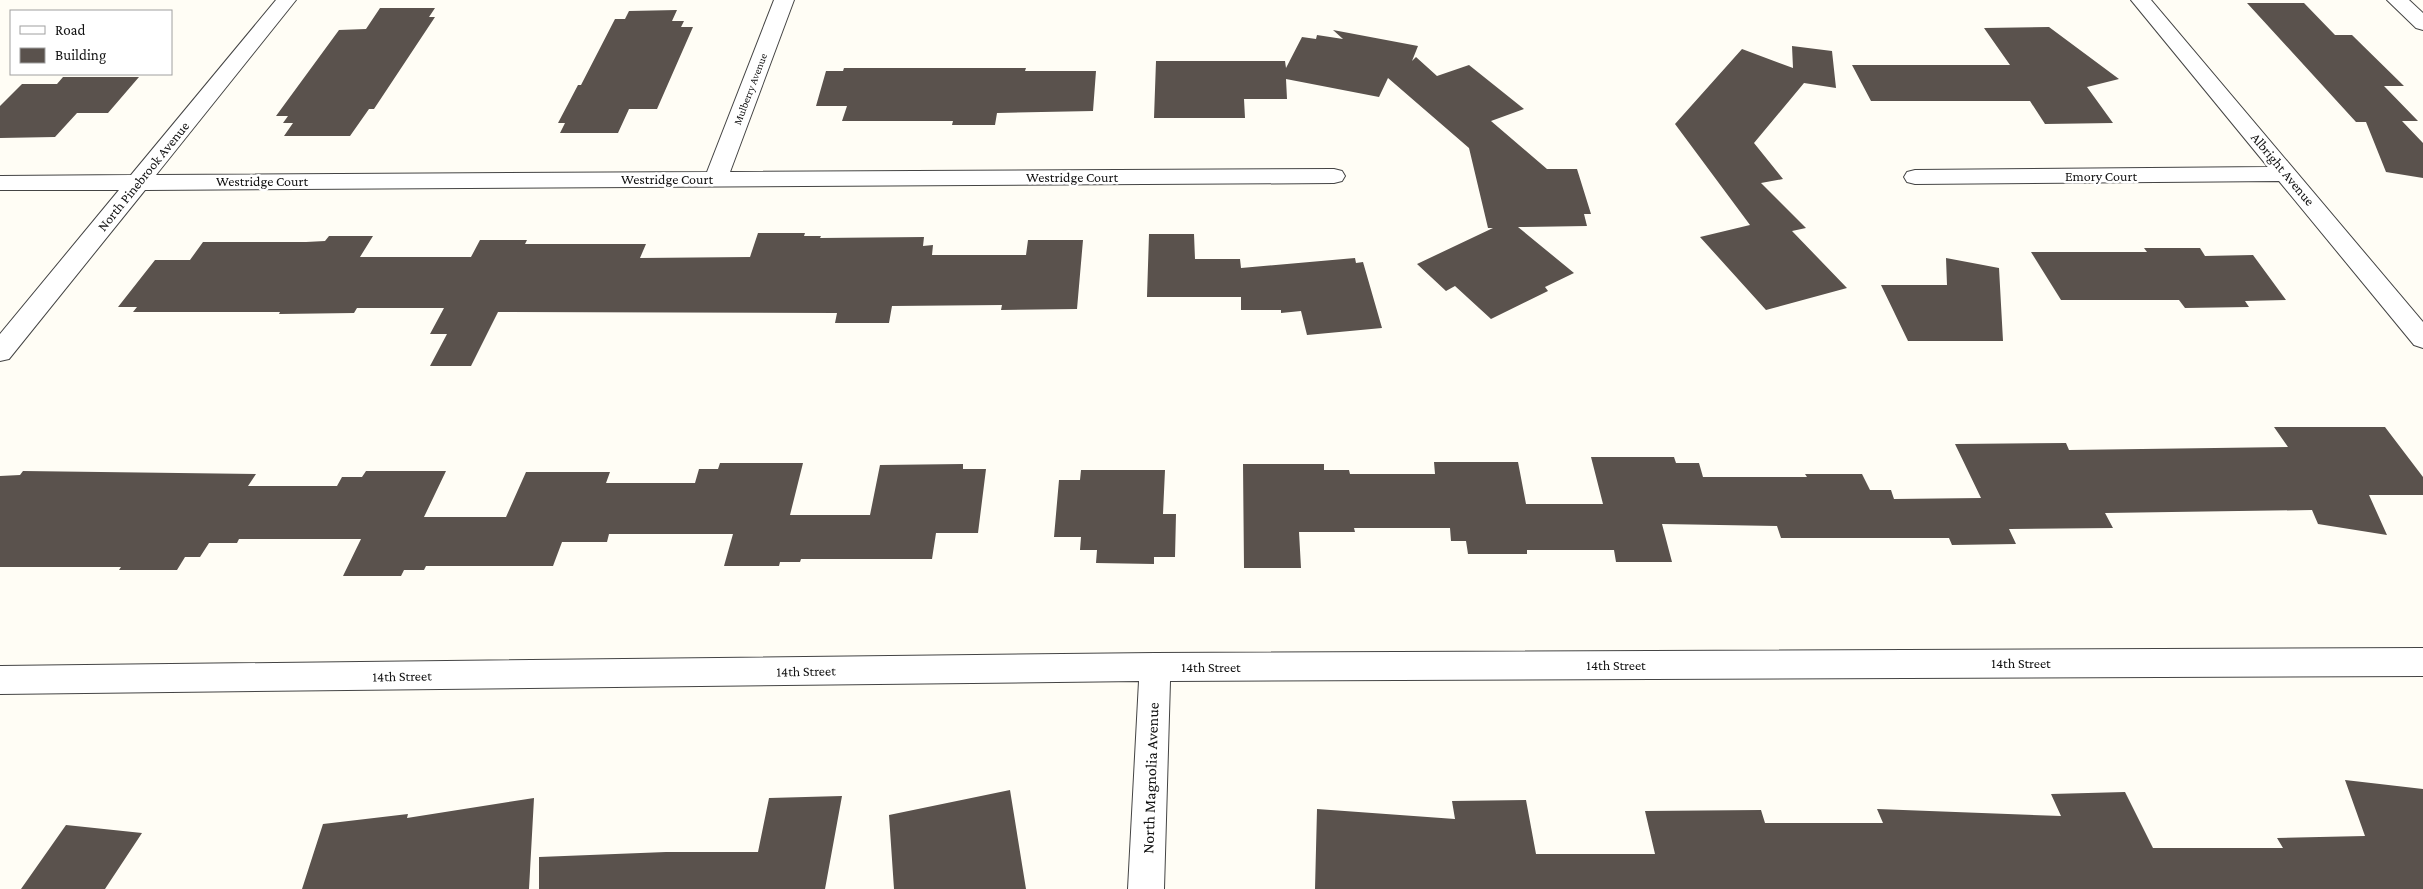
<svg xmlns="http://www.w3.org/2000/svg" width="2423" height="889" font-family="'Crimson Pro',serif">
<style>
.building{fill:#5a524d}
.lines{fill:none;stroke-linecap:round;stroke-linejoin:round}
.minor-casing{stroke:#444;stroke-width:2}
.minor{fill:#fff;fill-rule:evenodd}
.labels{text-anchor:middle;stroke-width:5;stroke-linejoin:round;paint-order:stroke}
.far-street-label{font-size:11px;fill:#111;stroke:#fff}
.street-label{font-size:14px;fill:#111;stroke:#fff}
.near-street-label{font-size:16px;fill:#111;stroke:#fff}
</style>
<rect width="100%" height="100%" fill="#fffdf5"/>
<!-- building -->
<path class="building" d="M2247 3H2304L2335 35H2352L2404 86H2384L2418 121H2402L2423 143V178L2386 172 2366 122H2356Z
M380 8H435L429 17H435L374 109H369L350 136H284L293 123H283L288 116H276L339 30 366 29Z
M677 10 672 21H684L681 27H693L657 109H629L618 133H560L565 123H558L578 85H581L615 19H625L629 11Z
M2049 27 2119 79 2087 87 2113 123 2045 124 2030 101H1871L1852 65H2010L1984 28Z
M1333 30 1418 46 1412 61 1416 57 1437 76 1469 65 1524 109 1491 121 1547 169H1577L1591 214H1584L1587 226 1518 227 1574 273 1545 287 1548 291 1491 319 1455 286 1446 291 1417 264 1493 228H1488L1469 148 1388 78 1379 97 1286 79 1287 99H1244L1245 118H1154L1156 61H1285L1286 68 1302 37 1316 39 1317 35 1343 39Z
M1792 46 1832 51 1836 88 1804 83 1754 143 1783 179 1761 183 1806 228 1792 231 1847 288 1766 310 1700 237 1750 225 1675 124 1742 49 1793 68Z
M844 68H1026L1025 71H1096L1093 111 997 113 995 125H952L953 121H842L847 106H816L826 71H843Z
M63 77H139L108 113H77L55 137 0 138V106L22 84H57Z
M758 233H805L804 236H821L820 238 924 237 923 246 933 245 932 255H1026L1028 240H1083L1077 309 1001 310 1002 305 892 306 889 323H835L837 313 498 312 471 366H430L447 334H430L444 308H357L354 313 279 314 280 312H133L137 307H118L155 260H190L203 242H306L325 241 329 236H373L360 257H471L480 240H527L525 244H646L640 258 750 257Z
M1149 234H1194L1195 259H1240L1241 268 1355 258 1356 263 1363 262 1382 328 1307 335 1301 311 1281 313V310H1241V297H1147Z
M2144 248H2200L2205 256 2253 255 2286 300 2245 301 2249 307 2185 308 2179 300H2061L2031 252H2147Z
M1946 258 1999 268 2003 341H1908L1881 285H1947Z
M2274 427H2385L2423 477V495H2369L2387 535 2318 524 2312 510 2105 513 2113 528 2009 529 2016 544 1952 545 1949 538H1781L1777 526 1662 524 1672 562H1616L1614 550H1527V554H1468L1466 541H1451L1450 528H1354L1355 532H1299L1301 568H1244L1243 464H1324V470H1349L1350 474H1435L1434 462H1518L1526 504H1603L1591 457H1674L1676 463H1699L1703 477H1807L1805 474H1862L1870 490H1891L1894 499 1981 498 1955 444 2066 443 2069 450 2288 447Z
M720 463H803L790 515H870L880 465 963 464V469H986L978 533H936L932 559H801L800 562H780L779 566H724L733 534H609L607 542H562L553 566H426L424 570H404L401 576H343L361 539H239L237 543H209L200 557H185L177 570H119L121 567H0V476L20 475 23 471 256 474 248 486H337L342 477H362L366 471H446L424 517H506L526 472H610L606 483H695L699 469H718Z
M1081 470H1165L1163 514H1176L1175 557H1154V564L1096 563 1097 550H1080L1081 537H1054L1059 480H1080Z
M2345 780 2423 789V889H1315L1317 809 1455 819 1452 801 1526 800 1536 854H1655L1645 811 1761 810 1765 823H1883L1877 809 2061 816 2051 794 2125 792 2153 848H2283L2277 838 2365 836Z
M1010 790 1026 889H894L889 815Z
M842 796 825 889H539V857L666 852H758L769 798Z
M534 798 529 889H302L323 824 408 814 407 818Z
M66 825 142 833 105 889H21Z"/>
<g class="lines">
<!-- minor casing -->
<g class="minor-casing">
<path id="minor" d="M276 0H296L156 175 707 172 774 0H794L730 172 1334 169 1342 171 1345 176 1342 181 1334 183 145 190 9 359 0 361V334L119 190H0V176L131 175Z
M2131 0H2151L2423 322V348L2414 345 2279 181 1915 184 1907 182 1904 177 1907 172 1915 170 2268 167Z
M2387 0H2409L2423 13V30L2416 28Z
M2423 648V676L1170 681 1164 889H1128L1139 681 0 694V666L1155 653Z"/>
</g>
<!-- minor -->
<use href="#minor" class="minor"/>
</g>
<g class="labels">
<!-- far-street labels -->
<g class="far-street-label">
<text transform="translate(750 89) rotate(-69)" y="4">Mulberry Avenue</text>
</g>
<!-- street labels -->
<g class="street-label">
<text transform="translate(2283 169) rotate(50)" y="5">Albright Avenue</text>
<text transform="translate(143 176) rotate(-51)" y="5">North Pinebrook Avenue</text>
<text x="2101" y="181">Emory Court</text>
<text x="1072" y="182">Westridge Court</text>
<text x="667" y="184">Westridge Court</text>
<text x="262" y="186">Westridge Court</text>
<text x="2021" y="668">14th Street</text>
<text x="1616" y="670">14th Street</text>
<text x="1211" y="672">14th Street</text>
<text transform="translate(806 671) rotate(-1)" y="5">14th Street</text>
<text transform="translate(402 676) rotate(-1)" y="5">14th Street</text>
</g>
<!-- near-street labels -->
<g class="near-street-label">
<text transform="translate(1150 778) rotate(-88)" y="6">North Magnolia Avenue</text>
</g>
</g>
<!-- legend -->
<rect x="10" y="10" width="162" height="65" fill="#ffffff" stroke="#a0a0a0"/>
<rect x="20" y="26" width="25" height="8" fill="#ffffff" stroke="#a0a0a0"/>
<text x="55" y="35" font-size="15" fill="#111111">Road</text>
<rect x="20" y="48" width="25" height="15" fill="#5a524d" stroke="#a0a0a0"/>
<text x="55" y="60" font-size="15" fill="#111111">Building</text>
</svg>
